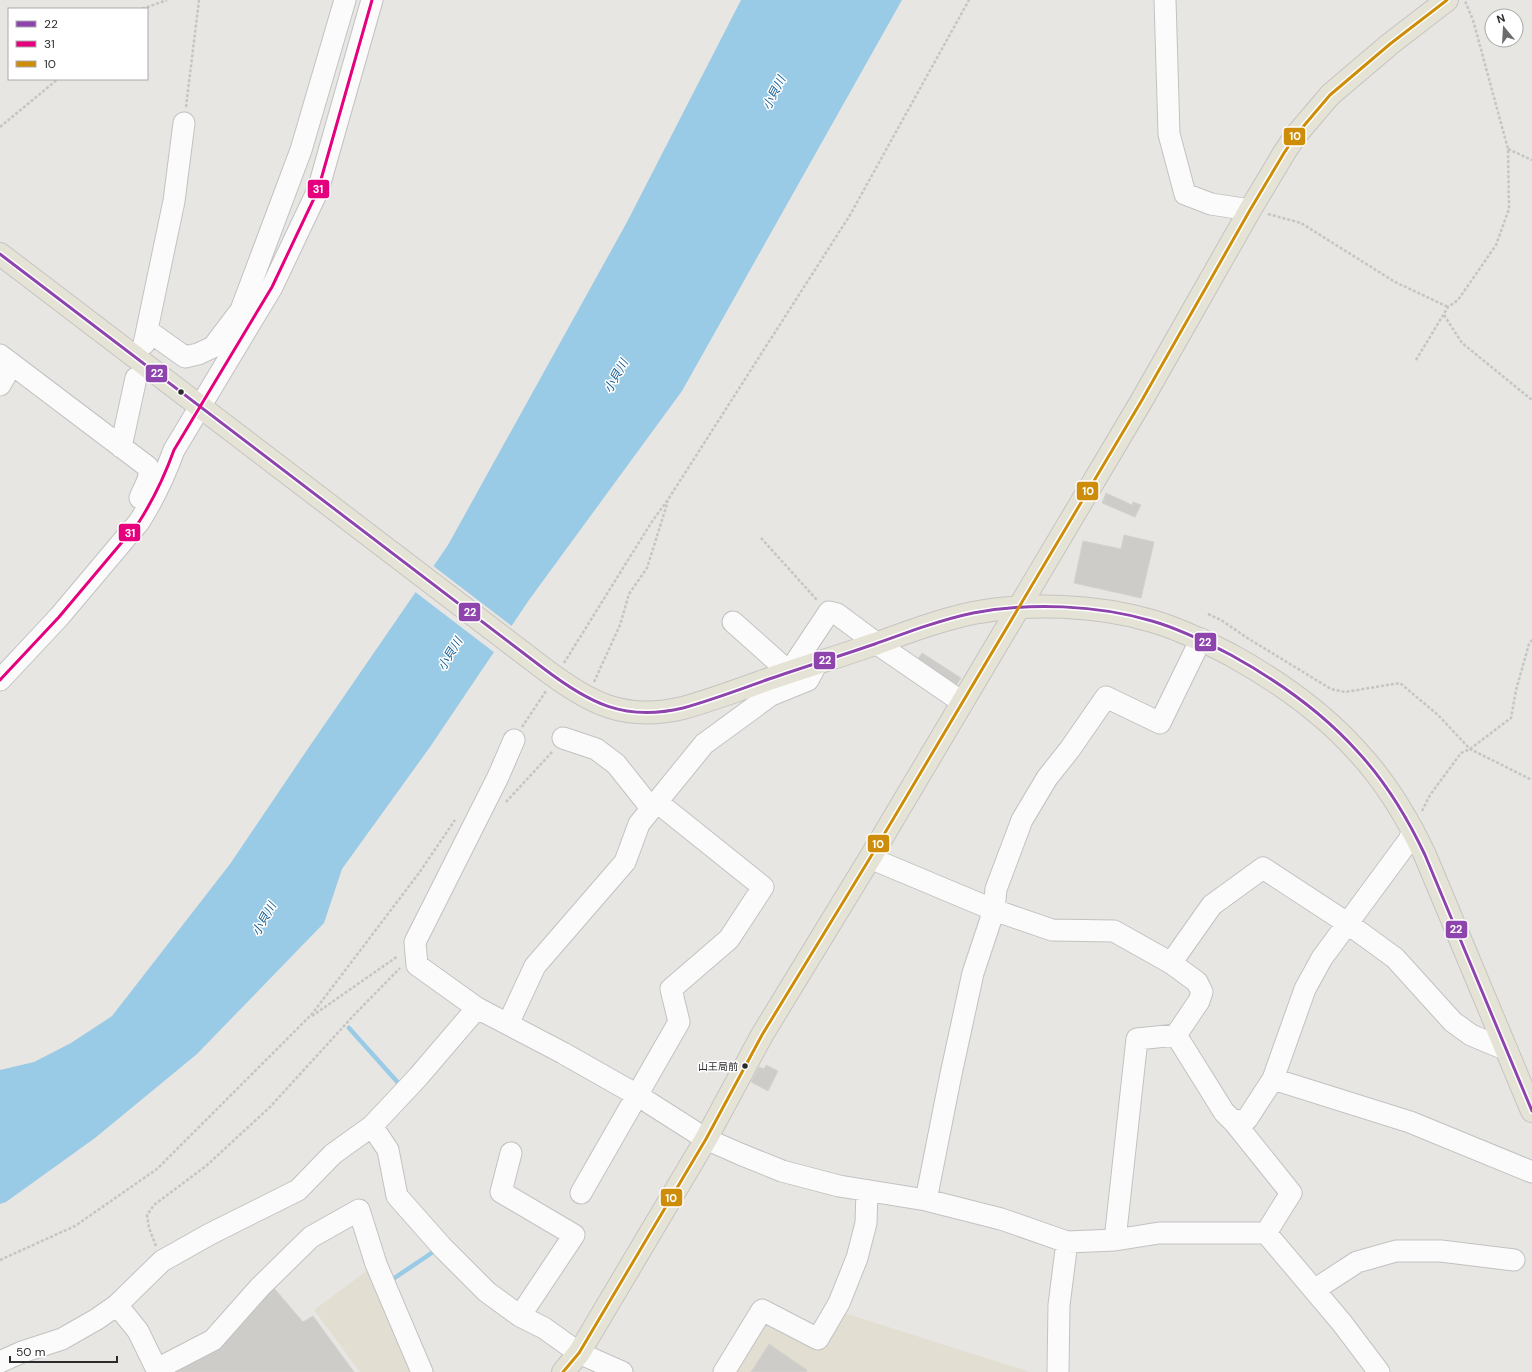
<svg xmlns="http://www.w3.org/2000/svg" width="1532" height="1372" font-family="'DM Sans','Noto Sans JP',sans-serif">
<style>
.education{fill:#e2ded1}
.water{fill:#9acbe6}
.pier{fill:#e8e6e2}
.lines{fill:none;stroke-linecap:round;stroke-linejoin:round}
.stream{stroke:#9acbe6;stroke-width:4.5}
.building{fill:#cdccc9;stroke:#d3d2ce}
.minor-casing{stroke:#c2c2c2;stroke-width:23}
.major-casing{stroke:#c5c4c2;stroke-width:24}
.path{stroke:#c5c5c4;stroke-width:2.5;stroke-dasharray:3 2;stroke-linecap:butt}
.minor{stroke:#fcfbfb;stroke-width:21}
.major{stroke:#e5e3d5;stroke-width:22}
.bus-1-casing{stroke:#fff;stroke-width:6}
.bus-2-casing{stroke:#fff;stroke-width:6}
.bus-3-casing{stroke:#fff;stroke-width:6}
.bus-1{stroke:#8e44ad;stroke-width:3}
.bus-2{stroke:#e5007d;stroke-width:3}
.bus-3{stroke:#ce8d09;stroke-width:3}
.bus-dot{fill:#2b2b2b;stroke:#fff;stroke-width:1.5}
.labels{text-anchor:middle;stroke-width:3;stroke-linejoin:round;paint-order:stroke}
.bus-label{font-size:10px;fill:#2b2b2b;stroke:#fff;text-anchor:end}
.water-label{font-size:12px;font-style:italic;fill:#175e94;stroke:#fff}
.line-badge{stroke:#fff;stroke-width:1.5}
.badge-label{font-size:11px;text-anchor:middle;font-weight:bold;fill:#fff}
</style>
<rect width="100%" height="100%" fill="#e8e6e2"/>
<!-- education -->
<path class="education" d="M376 1264 422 1372H360L314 1310Z
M841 1312 1030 1372H731L765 1318 819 1345Z"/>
<!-- water -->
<path class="water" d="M741 0H902L682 391 529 600 430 747 342 869 324 923 197 1054 95 1138 6 1202 0 1204V1070L34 1062 71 1043 112 1016 230 864 307 750 448 545 627 222Z"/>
<!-- pier -->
<path class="pier" d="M432 565 513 627 495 653 414 591Z"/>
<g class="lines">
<!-- stream -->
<path class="stream" d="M349 1028 401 1086
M390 1281 436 1250"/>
</g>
<!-- building -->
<path class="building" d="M1106 493 1132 505 1133 502 1141 505 1135 517 1102 503Z
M1124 535 1154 542 1141 598 1074 583 1083 541 1121 549Z
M922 653 961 678 955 687 916 662Z
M766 1065 778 1071 768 1091 751 1082 759 1067 764 1069Z
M273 1287 303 1322 313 1316 354 1372H165Z
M769 1344 807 1370 806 1372H751Z"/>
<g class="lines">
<!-- minor casing -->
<g class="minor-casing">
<path id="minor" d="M1165 0 1169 134 1185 194 1211 204 1250 210
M147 330 185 357 198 354 213 347 241 310 301 150 345 0
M144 344 174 201 184 123
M0 355 148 467C152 479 143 488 140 498
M0 385 12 364
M121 447 136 378
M733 622 789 672 829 612 837 614 876 643 962 702
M0 680 59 617 139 522C153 500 165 475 174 450L272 287 318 190 372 0
M563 738 596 749 616 764 651 808
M514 740 498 777 415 942 417 965 477 1008 563 1053 637 1095 706 1139 740 1154 782 1171 839 1186 926 1200 1001 1219 1067 1242 1115 1240 1159 1233H1266L1342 1323 1379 1372
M870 858 994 910 1052 930 1114 931 1171 963 1197 982 1202 992 1199 1001 1176 1035
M1171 963 1212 905 1263 868 1347 923 1395 958 1453 1022 1471 1035 1507 1050
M508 1024 535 966 625 862 639 824 704 744 771 695 808 680 817 663
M1176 1035 1224 1112 1234 1122 1247 1119 1273 1079 1305 989 1322 958 1409 840 1413 830
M1273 1079 1410 1122 1532 1172
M1234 1122 1291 1193 1266 1233
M372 1126 388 1150 397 1196 443 1248 487 1292 520 1316 544 1328 579 1353 622 1372
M511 1153 501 1192 574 1235 520 1316
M581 1193 679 1022 671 989 729 939 763 887 657 802
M926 1200 951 1074 973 973 994 910 996 889 1022 820 1047 778 1070 749 1106 697 1160 723 1201 639
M1115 1240 1137 1039 1176 1035
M1314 1290 1357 1262 1396 1251H1441L1514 1260
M117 1305 138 1331 158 1372
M0 1362 22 1352 62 1339 97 1319 117 1305 162 1261 210 1234 298 1190 333 1154 372 1126 418 1077 477 1008
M157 1369 213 1340 260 1287 311 1237 359 1210 376 1264 422 1372
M724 1372 762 1310 818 1339 839 1303 857 1258 866 1223 867 1191
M1058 1372 1059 1305 1067 1242"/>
</g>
<!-- major casing -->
<g class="major-casing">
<path id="major" d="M0 254 543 668C589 703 624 722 683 708 712 700 741 689 769 679 804 667 840 656 875 644 908 632 940 620 973 613 1029 602 1098 605 1152 621 1180 629 1206 642 1231 655 1278 681 1321 711 1357 751 1386 782 1407 817 1425 855L1532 1111
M563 1372 579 1353 706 1139 762 1035 870 858 1142 400 1250 210 1284 153 1296 135 1330 95 1390 44 1447 0"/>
</g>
<!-- path -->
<path class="path" d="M142 9 167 0
M186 107 199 0
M0 127 58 79
M1508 149 1532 160
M1268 214 1301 223 1395 282 1448 307
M1444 315 1462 343 1532 400
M1416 360 1448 307 1458 300 1496 245 1509 209 1508 149 1473 20 1465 1
M761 538 817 600
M1208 614 1221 620 1249 639 1331 689 1345 692 1400 683 1438 715 1470 749 1532 780
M564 663 651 523 669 498 850 215 969 0
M594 682 620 625 629 594 647 568 668 501
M522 727 546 691
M506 802 553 751
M1422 811 1430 795 1461 753 1470 749 1511 718 1516 690 1529 644 1532 640
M312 1016 398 956
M156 1246 149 1228 147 1215 154 1205 206 1166 270 1107 354 1015 400 968
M0 1260 75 1226 157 1169 312 1014 419 873 455 820"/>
<!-- minor -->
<use href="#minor" class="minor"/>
<!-- major -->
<use href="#major" class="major"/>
<!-- bus-1 casing -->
<g class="bus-1-casing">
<path id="bus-1" d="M0 254 543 668C589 703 624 722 683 708 712 700 741 689 769 679 804 667 840 656 875 644 908 632 940 620 973 613 1029 602 1098 605 1152 621 1180 629 1206 642 1231 655 1278 681 1321 711 1357 751 1386 782 1407 817 1425 855L1532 1111"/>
</g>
<!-- bus-2 casing -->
<g class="bus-2-casing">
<path id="bus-2" d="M0 680 59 617 139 522C153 500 165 475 174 450L272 287 318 190 372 0"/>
</g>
<!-- bus-3 casing -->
<g class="bus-3-casing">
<path id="bus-3" d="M563 1372 579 1353 706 1139 762 1035 870 858 1142 400 1250 210 1284 153 1296 135 1330 95 1390 44 1447 0"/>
</g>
<!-- bus-1 -->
<use href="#bus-1" class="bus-1"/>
<!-- bus-2 -->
<use href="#bus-2" class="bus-2"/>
<!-- bus-3 -->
<use href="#bus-3" class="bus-3"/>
</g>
<!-- markers -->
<g class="bus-dot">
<circle cx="181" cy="392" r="3.5"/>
<circle cx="745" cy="1066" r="3.5"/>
</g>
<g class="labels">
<!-- bus labels -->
<g class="bus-label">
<text x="738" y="1070">山王局前</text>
</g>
<!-- water labels -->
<g class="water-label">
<text transform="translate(774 93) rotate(-63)" y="4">小貝川</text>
<text transform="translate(616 376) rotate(-61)" y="4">小貝川</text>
<text transform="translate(450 654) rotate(-59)" y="4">小貝川</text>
<text transform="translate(264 919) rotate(-61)" y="4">小貝川</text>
</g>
</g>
<g class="line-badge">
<rect x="1283" y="127" width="23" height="19" rx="4" fill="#ce8d09"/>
<rect x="307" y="179" width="23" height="20" rx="4" fill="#e5007d"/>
<rect x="145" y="364" width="23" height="19" rx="4" fill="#8e44ad"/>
<rect x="1076" y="481" width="23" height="20" rx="4" fill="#ce8d09"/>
<rect x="118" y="523" width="23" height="19" rx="4" fill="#e5007d"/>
<rect x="458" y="602" width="23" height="20" rx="4" fill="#8e44ad"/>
<rect x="1194" y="632" width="23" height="20" rx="4" fill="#8e44ad"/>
<rect x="813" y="651" width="23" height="19" rx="4" fill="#8e44ad"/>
<rect x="867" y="834" width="23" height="19" rx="4" fill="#ce8d09"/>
<rect x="1445" y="920" width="23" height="19" rx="4" fill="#8e44ad"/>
<rect x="660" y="1188" width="23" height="19" rx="4" fill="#ce8d09"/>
</g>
<g class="badge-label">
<text x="1295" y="140">10</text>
<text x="318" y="193">31</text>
<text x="157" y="377">22</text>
<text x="1088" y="495">10</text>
<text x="130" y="537">31</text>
<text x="470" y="616">22</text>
<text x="1205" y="646">22</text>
<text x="825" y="664">22</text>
<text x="878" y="848">10</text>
<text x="1456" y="933">22</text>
<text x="671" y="1202">10</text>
</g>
<!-- legend -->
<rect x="8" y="8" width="140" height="72" fill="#ffffff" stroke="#aaaaaa"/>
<rect x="16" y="21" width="20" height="6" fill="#8e44ad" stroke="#aaaaaa"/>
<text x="44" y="28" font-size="12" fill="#2b2b2b">22</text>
<rect x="16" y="41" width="20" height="6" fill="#e5007d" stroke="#aaaaaa"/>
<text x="44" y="48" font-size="12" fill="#2b2b2b">31</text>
<rect x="16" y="61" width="20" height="6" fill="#ce8d09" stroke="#aaaaaa"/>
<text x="44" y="68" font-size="12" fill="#2b2b2b">10</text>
<!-- north arrow -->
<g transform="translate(1504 28) rotate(342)"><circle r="19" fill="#ffffff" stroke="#aaaaaa"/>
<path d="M0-3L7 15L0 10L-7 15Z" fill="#6d6c6b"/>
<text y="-6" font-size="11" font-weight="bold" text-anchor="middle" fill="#2b2b2b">N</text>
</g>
<!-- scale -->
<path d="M10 1356v6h107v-6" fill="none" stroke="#2b2b2b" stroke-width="2"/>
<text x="16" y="1356" font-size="12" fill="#2b2b2b" stroke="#ffffff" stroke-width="3" paint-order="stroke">50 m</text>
</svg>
